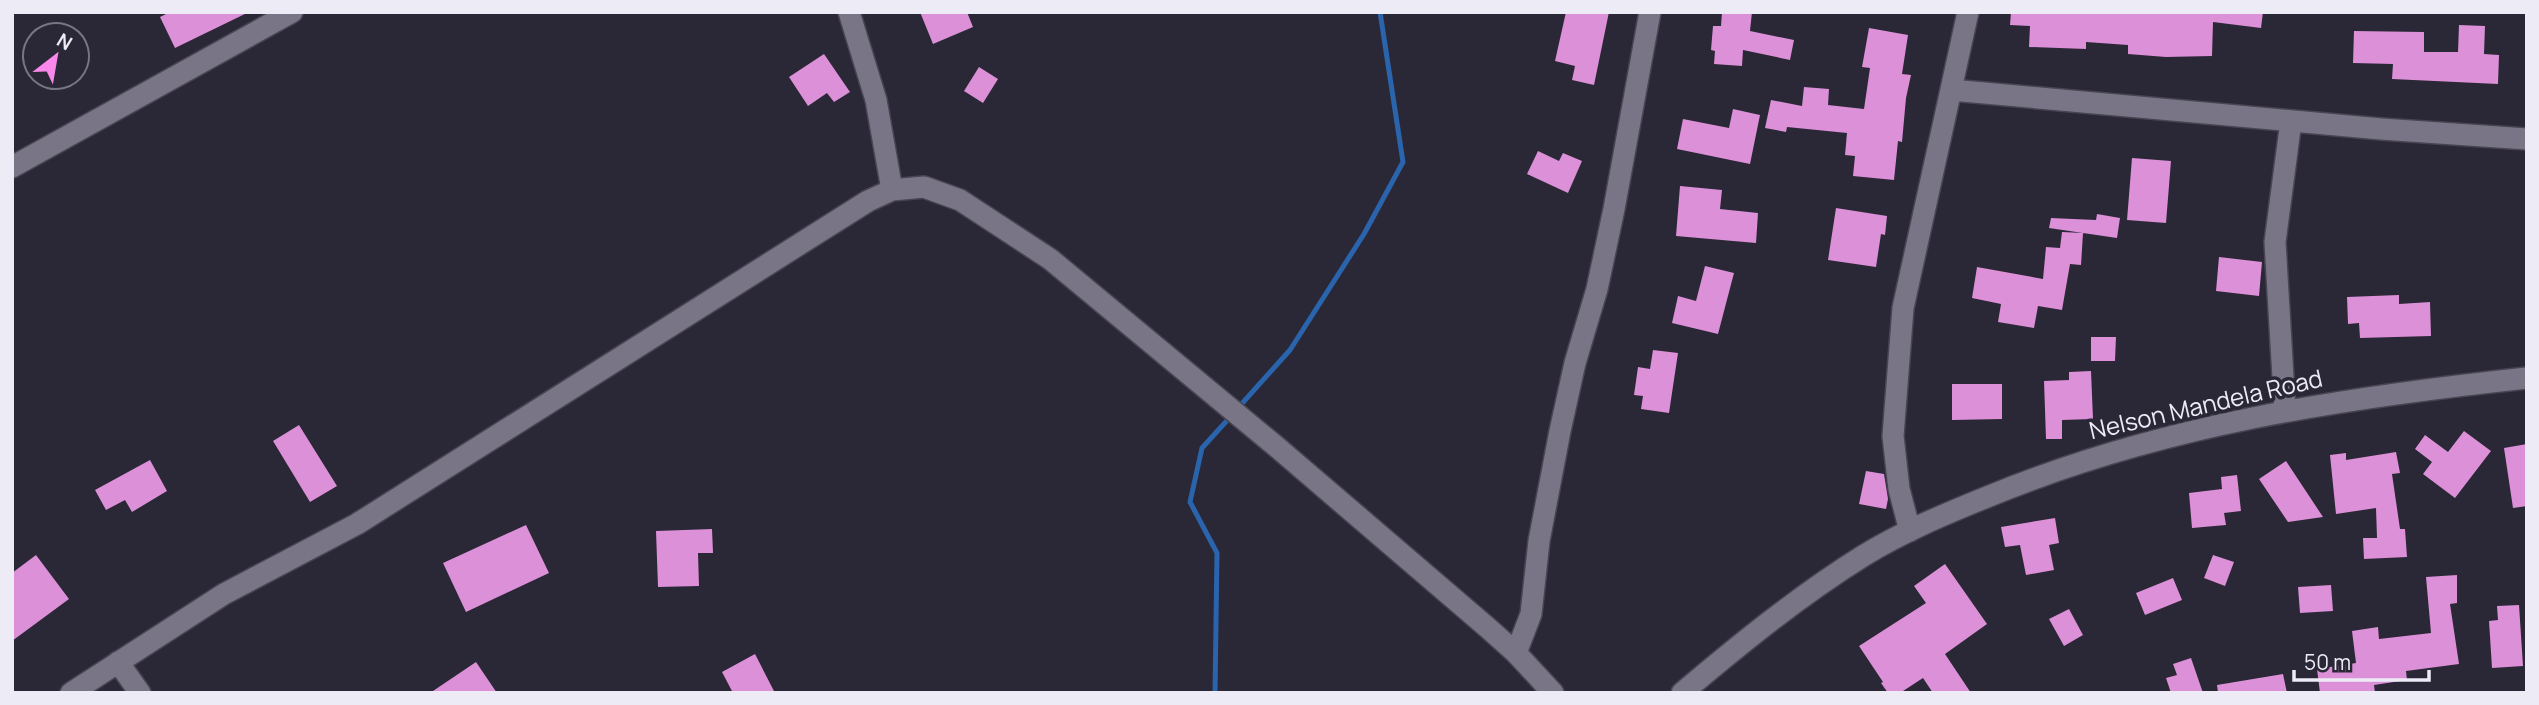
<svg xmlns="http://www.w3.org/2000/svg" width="2539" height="705" font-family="Manrope,sans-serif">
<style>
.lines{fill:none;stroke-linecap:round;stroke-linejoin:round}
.stream{stroke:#2a64ac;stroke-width:5}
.building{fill:#dc90d7}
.minor-casing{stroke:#474552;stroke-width:24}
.minor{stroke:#797587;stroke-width:21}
.labels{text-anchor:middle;stroke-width:7;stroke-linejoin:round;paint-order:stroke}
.street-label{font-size:24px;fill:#edecf6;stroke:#2a2736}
</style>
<rect width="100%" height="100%" fill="#2a2736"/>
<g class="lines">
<!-- stream -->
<path class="stream" d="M1238 408 1290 350 1364 234 1403 162 1380 12
M1215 693 1217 553 1190 502 1202 448 1232 415"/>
</g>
<!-- building -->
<path class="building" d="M170 12H249L175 48 160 17Z
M920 12H967L973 27 933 44Z
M1566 12H1609L1594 85 1572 80 1575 66 1555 61Z
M1722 12H1752L1750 31 1794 40 1790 60 1743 50 1742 66 1714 64 1715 51 1711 50 1713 26H1721Z
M2011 12 2132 14 2263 12 2261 28 2213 22 2212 56 2166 57 2128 54V45L2086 42V49L2029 47 2030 26 2010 25Z
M2459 25 2485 26 2484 54 2499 55 2498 84 2392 79 2393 64 2353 63 2354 31 2424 32V52H2458Z
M1869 28 1908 35 1902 74 1911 75 1906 98 1902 142 1898 141 1894 180 1853 176 1855 156 1845 155 1847 133 1787 127 1786 132 1765 128 1771 100 1802 106 1804 87 1829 89 1828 105 1864 109 1870 68 1862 67Z
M824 54 850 92 834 102 827 93 808 106 789 77Z
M979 67 998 79 983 103 964 91Z
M1733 109 1760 115 1750 164 1677 149 1683 119 1729 128Z
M1538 151 1559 161 1563 153 1582 161 1568 193 1527 174Z
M2132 158 2171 161 2166 223 2127 220Z
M1680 186 1722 190 1720 209 1758 213 1756 243 1676 236Z
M1836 208 1887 216 1885 235 1881 234 1876 267 1828 260Z
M2097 214 2120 218 2117 238 2049 228 2051 218 2096 220Z
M2062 232 2083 233 2081 265 2070 264 2062 310 2038 306 2034 328 1998 322 2001 304 1972 298 1977 267 2043 279 2046 247 2060 248Z
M2219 257 2262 262 2259 296 2216 291Z
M1705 266 1734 273 1718 334 1672 323 1678 296 1696 301Z
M2399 295V304L2430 302 2431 336 2360 338 2359 323 2348 324 2347 297Z
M2091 337H2116L2115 361H2091Z
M1653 350 1678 353 1669 413 1641 409 1643 396 1634 395 1638 367 1650 369Z
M2091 371 2093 419 2062 420V439H2046L2044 381 2069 380V372Z
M1952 384H2002V419L1952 420Z
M299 425 337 486 310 502 273 441Z
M2464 431 2491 451 2455 498 2423 474 2432 462 2415 449 2425 435 2448 452Z
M2527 444V506L2513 508 2504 448Z
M2396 452 2400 473 2392 474 2400 529H2405L2407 557 2364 559 2363 538H2377L2376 508 2336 514 2330 455 2346 453V460Z
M150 460 167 491 132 512 125 500 106 510 95 490Z
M2286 461 2323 517 2288 522 2259 479Z
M1866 471 1884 474 1888 499 1886 509 1859 504Z
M2237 475 2241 511 2224 513 2226 525 2192 528 2189 493 2222 489 2221 477Z
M2055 518 2059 543 2049 545 2054 570 2026 575 2020 545 2005 547 2001 527Z
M526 525 549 573 466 612 443 563Z
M712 529 713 553H698L699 586 658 587 656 531Z
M36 555 69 599 12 641V573Z
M2213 555 2234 562 2225 586 2204 578Z
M1945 564 1987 624 1945 654 1971 693H1933L1923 678 1900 693H1888L1881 683 1883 682 1859 646 1926 603 1914 586Z
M2457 575V603L2450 604 2459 664 2406 671 2407 680 2374 685 2375 693H2320L2317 669 2356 663 2352 631 2378 627 2379 639 2431 633 2426 577Z
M2173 578 2182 600 2145 615 2136 593Z
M2331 585 2333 611 2300 613 2298 587Z
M2519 605 2523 666 2492 668 2489 621 2498 620 2497 606Z
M2069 609 2083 635 2064 646 2049 619Z
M755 654 775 693H733L722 672Z
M2191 658 2203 693H2171L2166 678 2177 675 2173 664Z
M476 662 497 693H430Z
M2283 674 2287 693H2218L2217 685Z"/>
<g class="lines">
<!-- minor casing -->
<g class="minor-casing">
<path id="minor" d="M849 12 876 100 892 190
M1951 90 2381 129 2527 139
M12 167 292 12
M2285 411 2275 242 2291 121
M1910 531 1899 489 1893 436 1903 308 1968 12
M1516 653 1531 614 1539 541 1560 431 1575 363 1597 289 1614 209 1650 12
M118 662 140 693
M71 693 224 594 357 524 868 201 892 190 924 187 960 200 1050 259 1278 448 1488 628 1516 653 1553 693
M1682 693C1740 644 1799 596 1863 556 1902 532 1945 514 1987 497 2161 425 2341 398 2527 378"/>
</g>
<!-- minor -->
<use href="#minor" class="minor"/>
</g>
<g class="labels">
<!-- street labels -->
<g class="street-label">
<text transform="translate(2206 405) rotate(-13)" y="8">Nelson Mandela Road</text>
</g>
</g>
<!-- border -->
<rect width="2539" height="705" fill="none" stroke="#edecf6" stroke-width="28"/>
<!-- north arrow -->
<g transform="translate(56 56) rotate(31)"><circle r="33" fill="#2a2736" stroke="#787683" stroke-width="2"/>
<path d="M0-5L12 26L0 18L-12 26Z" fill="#f888ea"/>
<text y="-10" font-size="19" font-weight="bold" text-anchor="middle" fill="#edecf6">N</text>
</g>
<!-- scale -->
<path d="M2294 670v10h135v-10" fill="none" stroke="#edecf6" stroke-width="3.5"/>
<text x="2304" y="670" font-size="21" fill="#edecf6" stroke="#2a2736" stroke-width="5" paint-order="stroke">50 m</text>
</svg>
